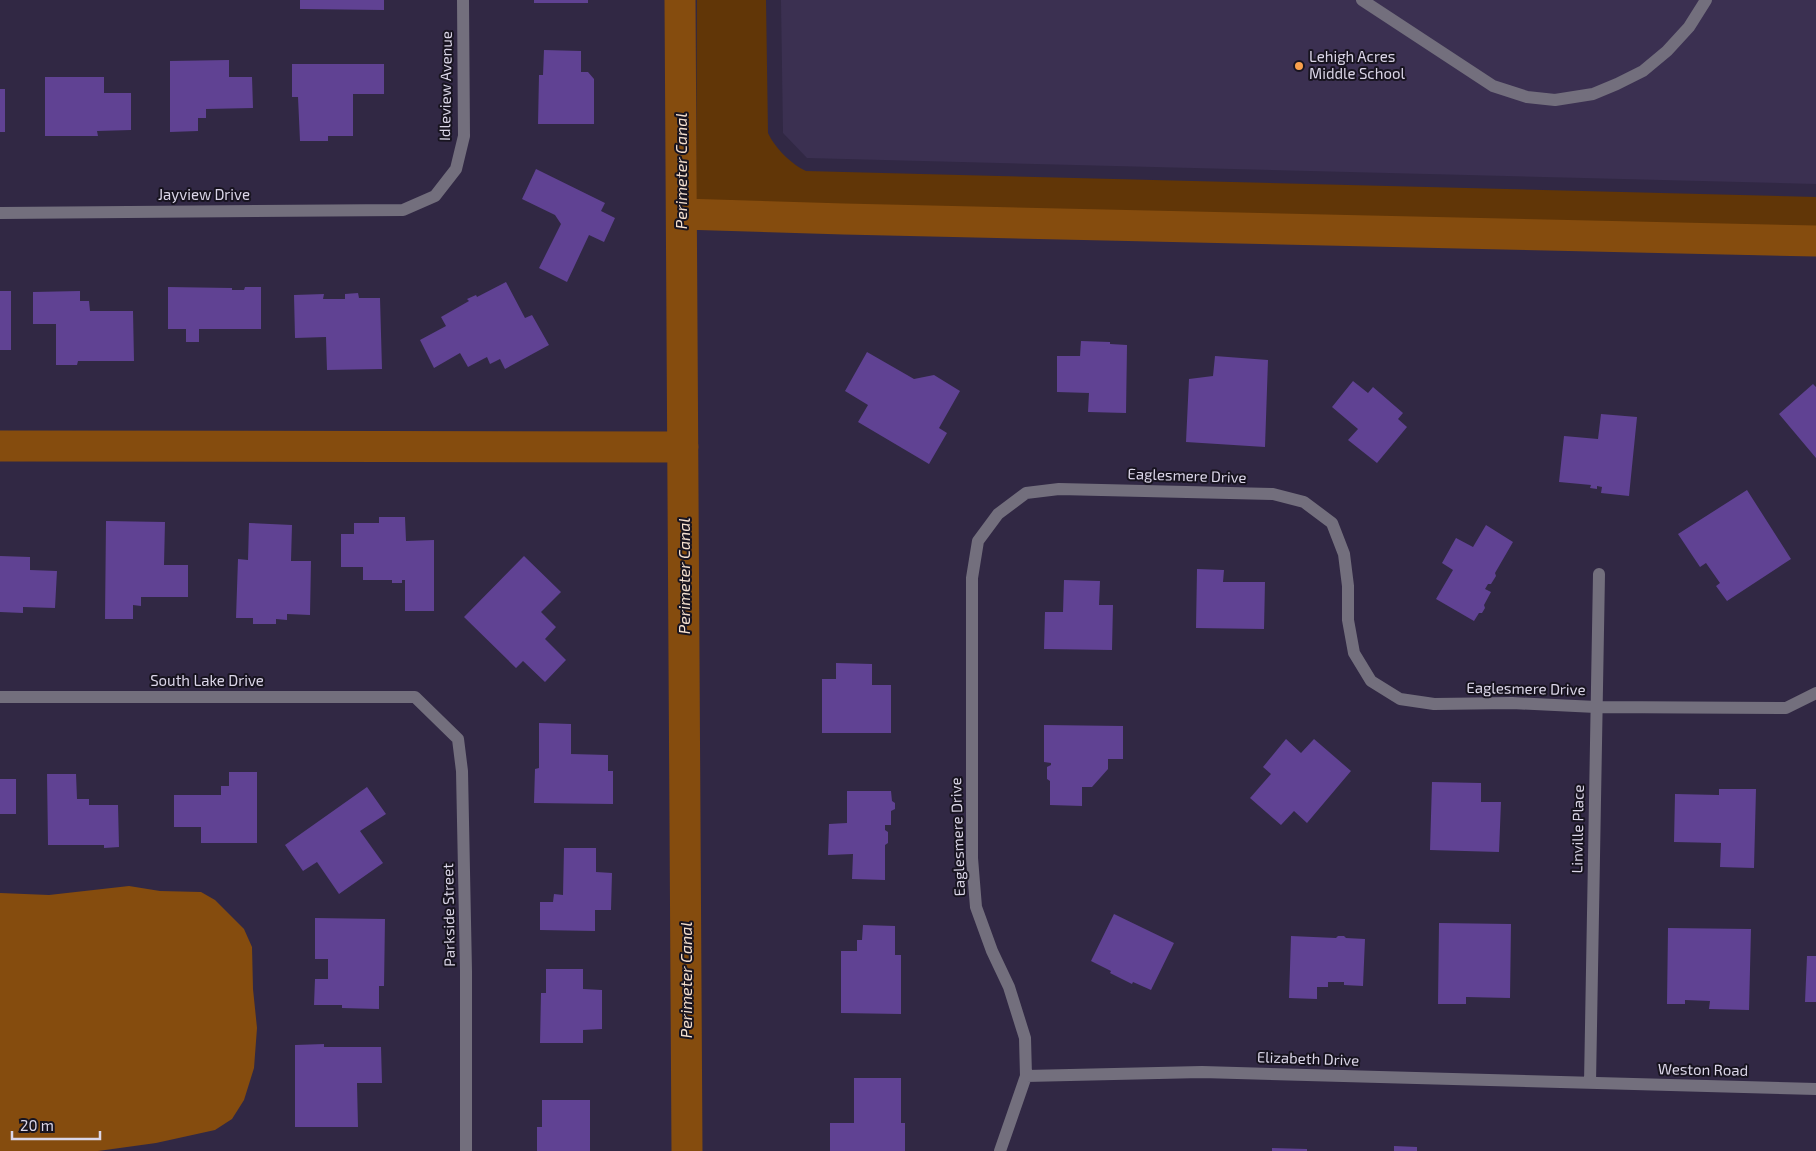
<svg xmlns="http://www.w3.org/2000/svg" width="1816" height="1151" font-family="'Exo 2',sans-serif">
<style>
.built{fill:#3b3051}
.green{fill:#613607}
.water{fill:#854c0e}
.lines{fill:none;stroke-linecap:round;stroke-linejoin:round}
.canal{stroke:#854c0e;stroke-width:31}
.building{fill:#604293}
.minor{stroke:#736f7d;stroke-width:12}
.poi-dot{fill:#f9a04c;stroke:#181420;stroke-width:2}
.labels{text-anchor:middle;stroke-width:4;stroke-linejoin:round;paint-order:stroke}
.poi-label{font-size:15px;fill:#dbd6e8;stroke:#181420;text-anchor:start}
.street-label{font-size:15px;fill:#dbd6e8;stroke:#181420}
.water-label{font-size:16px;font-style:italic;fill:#f5e0cf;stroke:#181420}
</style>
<rect width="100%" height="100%" fill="#312844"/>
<!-- built -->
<path class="built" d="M781 0H1816V184L807 158 783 133Z"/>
<!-- green -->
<path class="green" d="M697 0H766L768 133C775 148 791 164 806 171L1816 197V246L696 218Z"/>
<!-- water -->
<path class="water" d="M129 886 160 891 201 892 215 900 244 929 252 947 253 989 257 1028 254 1068 244 1100 232 1119 215 1130 156 1143 98 1151H0V893L49 895Z"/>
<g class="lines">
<!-- canal -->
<path class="canal" d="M680 0 687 1151
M682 214 844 219 1816 241
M0 446 683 447"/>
</g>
<!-- building -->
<path class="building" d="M300 0H384V10L300 9Z
M534 0H588V3H534Z
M544 50 581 51V72H588L594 79V124H538L539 75H543Z
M229 60V77H252L253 108 206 109V118H198V131L170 132V61Z
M292 64H384V94H353V136H328V141H300L298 97H292Z
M45 77H104V93H131V130L97 131 98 136H45Z
M0 89H5V132H0Z
M536 169 605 203 601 211 615 218 604 242 589 235 567 282 539 268 561 224 555 215 522 199Z
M506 282 525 318 532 315 549 345 505 369 500 359 490 364 487 357 468 367 460 353 434 368 420 340 446 326 441 317 469 301 467 299 476 295 477 297Z
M168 287 232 288V290H244L245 287H261V329H199V342H186V329H168Z
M0 291H11V350H0Z
M80 291V301H89L90 311H133L134 361H78L77 365H56V324H33V292Z
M358 293 359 298H380L382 369 327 370 326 337 295 338 294 295 324 294 323 299H345V294Z
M1081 341 1110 342V344L1127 345 1126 413 1088 412 1089 393 1057 392V356H1080Z
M867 352 914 379 934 375 960 391 939 428 947 433 929 464 858 422 868 405 845 391Z
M1215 356 1268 360 1265 447 1186 442 1189 379 1213 376Z
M1353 381 1368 393 1373 387 1403 413 1398 419 1407 427 1377 463 1348 440 1358 429 1332 407Z
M1813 384 1816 387V458L1779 414Z
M1601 414 1637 417 1629 496 1601 493 1602 487 1597 486V489L1590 488 1591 485 1559 482 1564 436 1598 439Z
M1747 490 1791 559 1727 601 1716 586 1720 583 1706 563 1700 567 1678 534Z
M379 517H405L406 541 434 540V611H405V580H402V583H392V580H363V567H341V534H354V523H379Z
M106 521 165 522 164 565H188V597H141V606L133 605V619H105Z
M249 523 292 525 291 561H311L310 615 287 614V620L276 619V624H253V618H236L238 559 248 560Z
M1486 525 1513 542 1495 573 1496 576 1491 584H1488L1485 589 1491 592 1484 605 1485 608 1482 613H1479L1474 621 1436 599 1453 570 1442 563 1456 538 1473 547Z
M0 556 30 557V570L57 571 55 608 23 607V613L0 612Z
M524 556 561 592 541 612 556 627 545 639 566 660 545 682 523 661 516 668 464 617Z
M1197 569 1224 570 1223 582H1265L1264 629 1196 628Z
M1064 580 1100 581 1099 605H1113L1112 650 1044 649 1045 612H1063Z
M836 663 872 664V685H891V733H822V679H836Z
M539 723 571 724V754L608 755V771H613V804L534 803 535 769 539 768Z
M1044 725 1123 726V759H1108V769L1092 787H1082V806L1050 805V781L1047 779V767L1051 765V763L1044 762Z
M1286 739 1301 753 1314 739 1351 771 1307 823 1294 811 1281 825 1250 798 1271 774 1263 767Z
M229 772H257V843H201V827H174V795H221V786H229Z
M47 774H76L77 799H89V805H118L119 847 104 848V845H48Z
M0 779H16V814H0Z
M1432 782 1481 783V802H1501L1499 852 1430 850Z
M367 787 386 814 360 831 383 863 339 894 317 862 303 871 285 845Z
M1719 789H1756L1754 868 1720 867 1721 843 1674 842 1675 794 1719 795Z
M847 791H891L892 801 895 803V809L891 811V825H885V830L888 832V843L885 845V880L852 879 853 854 828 855 829 824 847 823Z
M564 848H596V872L612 873 611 910H595V931L540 930V902H553L554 894 563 895Z
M1114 914 1174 943 1151 990 1133 982 1132 984 1110 973 1111 971 1091 961Z
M315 918 385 919 384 986H379V1009L342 1008V1005H314L315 979H328V959H315Z
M1439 923 1511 924 1510 998 1466 997V1004H1438Z
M863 925 895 926V955H901V1014L841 1013V951H857V940H862Z
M1668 928 1751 929 1749 1010 1709 1009 1710 1001 1685 1000V1004H1667Z
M1291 936 1336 938 1338 936H1344L1346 938 1365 939 1363 986 1344 985V982H1328V987H1317V999L1289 998Z
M1807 956H1816V1002H1805Z
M546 969H583V989L602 990V1029L583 1030V1043H540L541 993H546Z
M324 1044V1047H381L382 1083H357L358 1127H295V1045Z
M854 1078H901V1123H905V1151H830V1123H854Z
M542 1100H590V1151H537V1127H542Z
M1394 1146 1417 1147V1151H1394Z
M1272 1148 1307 1149V1151H1272Z"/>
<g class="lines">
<!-- minor -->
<path class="minor" d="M1362 0 1493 86 1527 97 1555 100 1593 94 1617 84 1643 71 1667 51 1689 27 1706 0
M0 213 403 210 435 196 456 169 464 136 463 0
M0 697H415L458 739 462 771 466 971V1151
M1026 1076 1202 1072 1816 1089
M1590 1083 1599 574
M1000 1151 1026 1076 1025 1038 1009 987 992 951 976 907 972 858V578L978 541 998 514 1026 493 1059 489 1273 494 1304 502 1332 523 1344 554 1348 586V620L1354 653 1371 681 1400 699 1434 704 1512 703 1596 707 1786 708 1816 693"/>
</g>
<!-- markers -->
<circle class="poi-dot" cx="1299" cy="66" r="5"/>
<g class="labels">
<!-- poi labels -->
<g class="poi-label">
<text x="1309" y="62">Lehigh Acres<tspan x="1309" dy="17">Middle School</tspan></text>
</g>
<!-- street labels -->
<g class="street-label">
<text transform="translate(446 86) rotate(-89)" y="5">Idleview Avenue</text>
<text x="204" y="200">Jayview Drive</text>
<text transform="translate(1187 476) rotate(2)" y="5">Eaglesmere Drive</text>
<text x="207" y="686">South Lake Drive</text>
<text transform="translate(1526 689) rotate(1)" y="5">Eaglesmere Drive</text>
<text transform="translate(1578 829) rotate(-89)" y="5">Linville Place</text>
<text transform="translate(958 837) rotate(-92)" y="5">Eaglesmere Drive</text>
<text transform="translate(449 915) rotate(-91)" y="5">Parkside Street</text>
<text transform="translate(1308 1059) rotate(2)" y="5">Elizabeth Drive</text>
<text transform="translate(1703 1070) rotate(1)" y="5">Weston Road</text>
</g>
<!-- water labels -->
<g class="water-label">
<text transform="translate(681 171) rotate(-90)" y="6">Perimeter Canal</text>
<text transform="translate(684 576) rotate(-90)" y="6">Perimeter Canal</text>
<text transform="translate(686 980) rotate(-90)" y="6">Perimeter Canal</text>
</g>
</g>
<!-- scale -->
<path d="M12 1131v8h88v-8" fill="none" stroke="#dbd6e8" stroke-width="2.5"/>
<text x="20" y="1131" font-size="15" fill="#dbd6e8" stroke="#181420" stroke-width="4" paint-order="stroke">20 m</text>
</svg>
